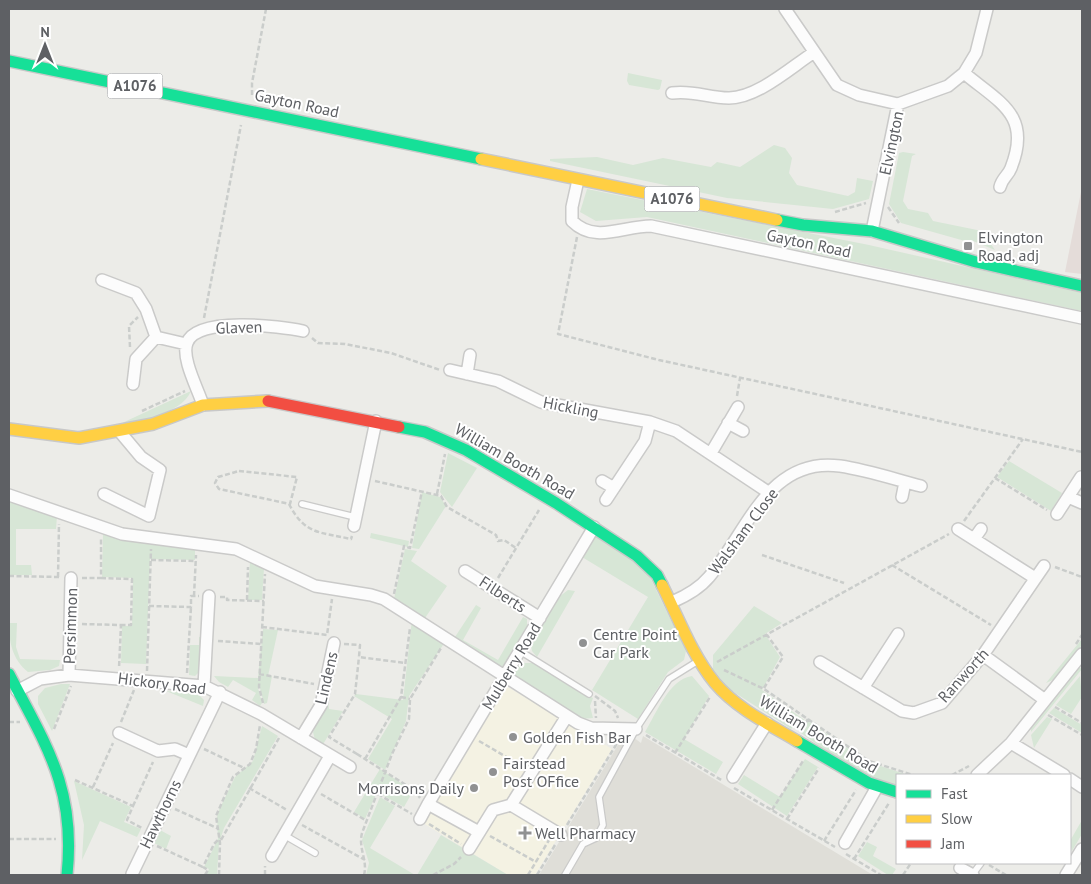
<svg xmlns="http://www.w3.org/2000/svg" width="1091" height="884" font-family="'PT Sans',sans-serif">
<style>
.commercial{fill:#f4f2e3}
.education{fill:#dfded8}
.medical{fill:#e4dcd9}
.green{fill:#d7e6d6}
.lines{fill:none;stroke-linecap:round;stroke-linejoin:round}
.lane-casing{stroke:#cacac9;stroke-width:8}
.street-casing{stroke:#cacac9;stroke-width:14}
.fast-casing{stroke:#c8c8c8;stroke-width:14}
.slow-casing{stroke:#c8c8c8;stroke-width:14}
.jam-casing{stroke:#c8c8c8;stroke-width:14}
.path{stroke:#cacdcb;stroke-width:2.5;stroke-dasharray:5 2.5;stroke-linecap:butt}
.lane{stroke:#fcfcfc;stroke-width:5.5}
.street{stroke:#fcfcfc;stroke-width:11}
.fast{stroke:#16e098;stroke-width:11}
.slow{stroke:#ffcf43;stroke-width:11}
.jam{stroke:#f24e42;stroke-width:11}
.poi-dot{fill:#909192;stroke:#fff;stroke-width:2}
.labels{text-anchor:middle;stroke-width:4;stroke-linejoin:round;paint-order:stroke}
.shield{fill:#fff;stroke:#8e9092;stroke-width:1}
.shield-label{font-size:15px;font-weight:bold;fill:#5e6064}
.street-label{font-size:16px;fill:#5e6064;stroke:#fff}
.poi-label{font-size:16px;fill:#5e6064;stroke:#fff;text-anchor:start}
</style>
<rect width="100%" height="100%" fill="#ecece8"/>
<!-- commercial -->
<path class="commercial" d="M506 686 612 749 535 875H508L423 823Z"/>
<!-- education -->
<path class="education" d="M624 735 633 737 641 743 643 736 873 875H539Z"/>
<!-- medical -->
<path class="medical" d="M1082 187V274L1065 272Z"/>
<!-- green -->
<path class="green" d="M628 73 662 80 660 89 658 90 629 85 627 81Z
M774 145 785 148 792 158 789 173 797 185 848 196 855 192 857 178 873 181 869 199 833 209 727 198 550 161V159L597 157 633 165 663 158 711 167 717 162 740 167Z
M903 152 916 154 912 156 903 201 908 209 928 213 933 221 982 231 995 250 973 241 972 243 901 223 889 204 899 153Z
M587 189 869 245 1082 293V311L647 217 596 221 580 212Z
M191 391C182 415 130 423 107 430Z
M448 453 477 468 452 507 440 492Z
M1009 461 1062 493 1051 511 997 477Z
M422 492 440 497 446 506 419 549 412 548Z
M9 500 57 516 56 529H16V565H31L32 575H9Z
M371 533 409 541 408 547 370 538Z
M103 534 132 541 195 547V560L150 559 146 664 121 663 122 626H132L133 578 102 577Z
M596 536 645 567 686 651 684 660 668 672 638 719 592 690 648 597 582 557Z
M405 549 417 551 411 561 447 586 425 618 394 599Z
M250 560 264 568 262 600H248Z
M568 590 575 591 537 657 532 651 531 645 559 597Z
M476 605 481 608 463 640 498 660 523 617 527 619V630L503 670 455 637Z
M754 606 782 623 765 634 780 657 762 690 806 721 800 731 793 727 791 729 729 689 713 669V655Z
M412 619 445 642 409 696 406 721 385 770 368 759 392 719 354 696 356 694 403 700Z
M9 623H17L16 647 20 659 60 660 59 666 50 670 28 672C12 659 9 642 9 623Z
M263 629 278 630 268 676H272L267 703 264 704 260 688H258L262 703 260 706 252 700 256 693 233 680 228 687 219 682 214 676 258 678Z
M199 637H202L200 671 195 676 189 675 190 645H199Z
M1082 639V645L1055 679 1046 683Z
M526 663H533L593 698 590 706 593 718 580 719 511 677 518 664Z
M1079 667 1082 669 1031 732V728Z
M692 676 709 696 684 739 723 762 716 774 645 732C656 714 669 679 692 676Z
M1080 676 1082 697 1071 714 1056 705Z
M61 684H70L52 731 38 704V696L45 688Z
M166 691 198 694 204 700 203 706Z
M328 700 329 709 343 711 322 746 315 740 313 732Z
M1054 708 1082 725V733L1049 713Z
M1047 717 1052 719 1034 748 1031 735Z
M808 721 868 762 908 775H897V785C863 780 829 753 801 733Z
M262 726 278 736 224 828 219 843 217 875H206L209 869 204 867 218 839 217 817 219 810 235 777 253 761Z
M805 759 818 767 787 816 738 784 744 775 780 797Z
M380 769 413 791 404 807 377 792 365 819 354 812Z
M74 781 131 807 124 822 141 829 137 837 100 821 82 860 84 825Z
M380 797 395 806 370 848 415 875H366L369 863 362 840Z
M1082 820V834L1072 851 1070 841Z
M160 830 171 836 166 849 154 843Z
M441 835 508 875H417Z
M867 842 877 847 873 856 896 869 892 875H888L858 856Z"/>
<g class="lines">
<!-- lane casing -->
<g class="lane-casing">
<path id="lane" d="M302 504 355 517
M520 651 589 694
M284 835 315 853
M565 875 583 844 596 838 603 825 599 797 636 729 669 679 698 661
M972 875 981 863"/>
</g>
<!-- street casing -->
<g class="street-casing">
<path id="street" d="M785 9 837 85 859 95 898 104 948 86 964 73 976 53 987 9
M964 73C1000 103 1032 115 1011 168 1008 176 1002 178 1000 187
M672 93C694 90 708 98 729 98 757 98 790 68 813 53
M578 180 572 207V221C595 244 623 226 651 226L1082 318
M872 231 898 104
M102 280 136 293 146 309 156 337 186 344
M450 370 498 381 541 402 650 422 676 431 768 492
M467 374 470 355
M133 384 136 359 156 337
M203 405C198 389 181 358 187 343 196 316 281 326 303 331
M728 423 743 431
M711 453 738 407
M1081 477 1068 497 1082 503
M602 481 614 488
M104 494 149 516 160 470 141 457 120 432
M9 495 122 534 236 549 315 586 371 595 384 599 578 723 591 728 636 729
M902 497 905 482
M606 500 645 441 650 422
M1057 514 1068 497
M354 526 376 421
M958 529 1035 578
M974 539 981 529
M465 571 540 618
M672 602C686 596 699 589 709 577 747 533 768 456 840 466 867 470 894 479 921 486
M983 655 1045 700
M820 662 902 711 914 713 942 703 983 655 1044 566
M69 675 71 578
M204 686 209 596
M863 688 898 634
M17 691 40 679 69 675 204 686 261 714 350 767
M119 733 158 751 175 749 189 755
M301 738 321 705 334 643
M1011 743 1064 775
M977 775 1011 743 1082 654
M733 777 767 723
M1070 779 1082 787
M420 819 428 804
M479 832 428 804 594 527
M561 835 511 805 567 716
M845 843 877 787
M469 849 493 810 511 805
M272 856 330 756
M960 868 973 875
M132 874 220 692
M1066 875 1082 849"/>
</g>
<!-- fast casing -->
<g class="fast-casing">
<path id="fast" d="M9 61 481 159
M777 220 803 225 872 231 976 262 1082 286
M399 427 425 432 466 450 556 503 637 556 657 575 662 585
M9 674C47 747 76 789 67 875
M797 741 869 783 897 792"/>
</g>
<!-- slow casing -->
<g class="slow-casing">
<path id="slow" d="M481 159 777 220
M9 429 79 438 153 424 203 405 268 401
M662 585C678 617 692 655 715 683 736 708 770 725 797 741"/>
</g>
<!-- jam casing -->
<g class="jam-casing">
<path id="jam" d="M268 401 399 427"/>
</g>
<!-- path -->
<path class="path" d="M252 95V83L266 9
M888 207 899 223
M835 212 866 203
M577 237 558 334 659 360 1082 452
M204 318 241 125
M312 338 318 343 345 344 391 353 440 370
M130 347 129 326 138 317
M737 396 740 378
M142 411 185 391
M239 471 297 477 290 504 219 489 215 483 218 477Z
M995 478 1047 510
M375 481 441 496 447 507 496 535 498 541 504 540 516 548
M437 494 445 454
M289 504C305 535 320 532 351 539L352 536
M964 521 1023 439
M762 555 844 583
M151 560 196 561
M892 565 991 625
M1055 567 1082 577
M9 576 59 577
M58 577 59 524
M82 578H101V537
M101 578 132 579 131 625H121
M498 578 539 510
M394 594 404 546 410 548 422 491
M194 596 196 555
M220 597H227V600L264 601
M247 600 248 567
M149 606 191 607V596H199
M82 624 121 625 119 668
M262 627 327 635 332 599
M218 641 261 644
M344 644 360 645 359 657 405 663
M1076 644 1082 635
M717 662 949 534
M724 670 764 689 869 761 913 775
M147 671 151 549
M187 673 191 607
M259 674 314 684
M764 688 783 657 767 635
M595 696 615 711 618 718
M401 697 410 699
M595 701 596 718
M263 703 259 687 265 574
M1055 707 1082 723
M1048 715 1082 735
M9 722H20
M121 722 134 690
M54 729 71 686
M802 729 808 719
M646 735 723 781
M479 741 522 766
M204 749 244 768
M675 753 710 697
M357 754 329 737 355 694 359 657
M357 754 414 790 420 798
M365 759 401 697 410 628
M952 775 969 766
M75 780 133 806 127 820 142 828
M93 787 113 743
M249 788 287 810
M734 788 835 847
M321 794 367 821
M378 794 412 814
M133 806 153 762
M175 809 217 828
M772 810 803 761
M787 819 819 768
M429 824 461 844
M302 825 365 860
M567 825 619 740
M490 836 536 862
M9 839H56
M221 840 279 738
M824 841 856 790
M157 846 203 867
M846 854 881 875
M854 859 889 803
M989 865 1006 875
M205 875 208 870 203 867 214 844 220 838
M219 875 220 843 216 816 233 777 250 764 256 749 260 725
M265 875V866
M364 875C368 860 358 849 362 833L392 754 409 719 410 699 441 648
M433 875 454 864 461 857
M528 875 549 840
M537 875 555 845
M903 875 911 863"/>
<!-- lane -->
<use href="#lane" class="lane"/>
<!-- street -->
<use href="#street" class="street"/>
<!-- fast -->
<use href="#fast" class="fast"/>
<!-- slow -->
<use href="#slow" class="slow"/>
<!-- jam -->
<use href="#jam" class="jam"/>
</g>
<!-- markers -->
<g class="poi-dot">
<rect x="963" y="241" width="10" height="10" rx="2.5"/>
<circle cx="583" cy="643" r="5"/>
<circle cx="513" cy="737" r="5"/>
<circle cx="493" cy="772" r="5"/>
<circle cx="474" cy="788" r="5"/>
<path d="M522.5 825.5h5v5h5v5h-5v5h-5v-5h-5v-5h5z"/>
</g>
<g class="labels">
<!-- shield labels -->
<g class="shield">
<rect x="107.5" y="73.5" width="55" height="25" rx="4"/>
<rect x="644.5" y="186.5" width="55" height="25" rx="4"/>
</g>
<g class="shield-label">
<text x="135" y="91">A1076</text>
<text x="672" y="204">A1076</text>
</g>
<!-- street labels -->
<g class="street-label">
<text transform="translate(297 103) rotate(12)" y="6">Gayton Road</text>
<text transform="translate(891 143) rotate(-78)" y="6">Elvington</text>
<text transform="translate(809 243) rotate(12)" y="6">Gayton Road</text>
<text transform="translate(239 327) rotate(-2)" y="6">Glaven</text>
<text transform="translate(571 407) rotate(11)" y="6">Hickling</text>
<text transform="translate(515 461) rotate(30)" y="6">William Booth Road</text>
<text transform="translate(743 531) rotate(-53)" y="6">Walsham Close</text>
<text transform="translate(503 594) rotate(33)" y="6">Filberts</text>
<text transform="translate(70 626) rotate(-88)" y="6">Persimmon</text>
<text transform="translate(511 666) rotate(-59)" y="6">Mulberry Road</text>
<text transform="translate(963 675) rotate(-48)" y="6">Ranworth</text>
<text transform="translate(326 678) rotate(-77)" y="6">Lindens</text>
<text transform="translate(162 683) rotate(7)" y="6">Hickory Road</text>
<text transform="translate(819 734) rotate(31)" y="6">William Booth Road</text>
<text transform="translate(160 814) rotate(-64)" y="6">Hawthorns</text>
</g>
<!-- poi labels -->
<g class="poi-label">
<text x="978" y="243">Elvington<tspan x="978" dy="18">Road, adj</tspan></text>
<text x="593" y="640">Centre Point<tspan x="593" dy="18">Car Park</tspan></text>
<text x="523" y="743">Golden Fish Bar</text>
<text x="503" y="769">Fairstead<tspan x="503" dy="18">Post OFfice</tspan></text>
<text x="464" y="794" text-anchor="end">Morrisons Daily</text>
<text x="535" y="839">Well Pharmacy</text>
</g>
</g>
<!-- border -->
<rect width="1091" height="884" fill="none" stroke="#5e6064" stroke-width="20"/>
<!-- legend -->
<rect x="896" y="774" width="175" height="90" fill="#ffffff" stroke="#bfbfc1"/>
<rect x="906" y="790" width="25" height="8" fill="#16e098" stroke="#bfbfc1"/>
<text x="941" y="799" font-size="15" fill="#5e6064">Fast</text>
<rect x="906" y="815" width="25" height="8" fill="#ffcf43" stroke="#bfbfc1"/>
<text x="941" y="824" font-size="15" fill="#5e6064">Slow</text>
<rect x="906" y="840" width="25" height="8" fill="#f24e42" stroke="#bfbfc1"/>
<text x="941" y="849" font-size="15" fill="#5e6064">Jam</text>
<!-- north arrow -->
<g transform="translate(45 45)" stroke="#ffffff" stroke-width="4" paint-order="stroke">
<path d="M0-4L9 19L0 12L-9 19Z" fill="#5e6064"/>
<text y="-8" font-size="14" font-weight="bold" text-anchor="middle" fill="#5e6064">N</text>
</g>
</svg>
